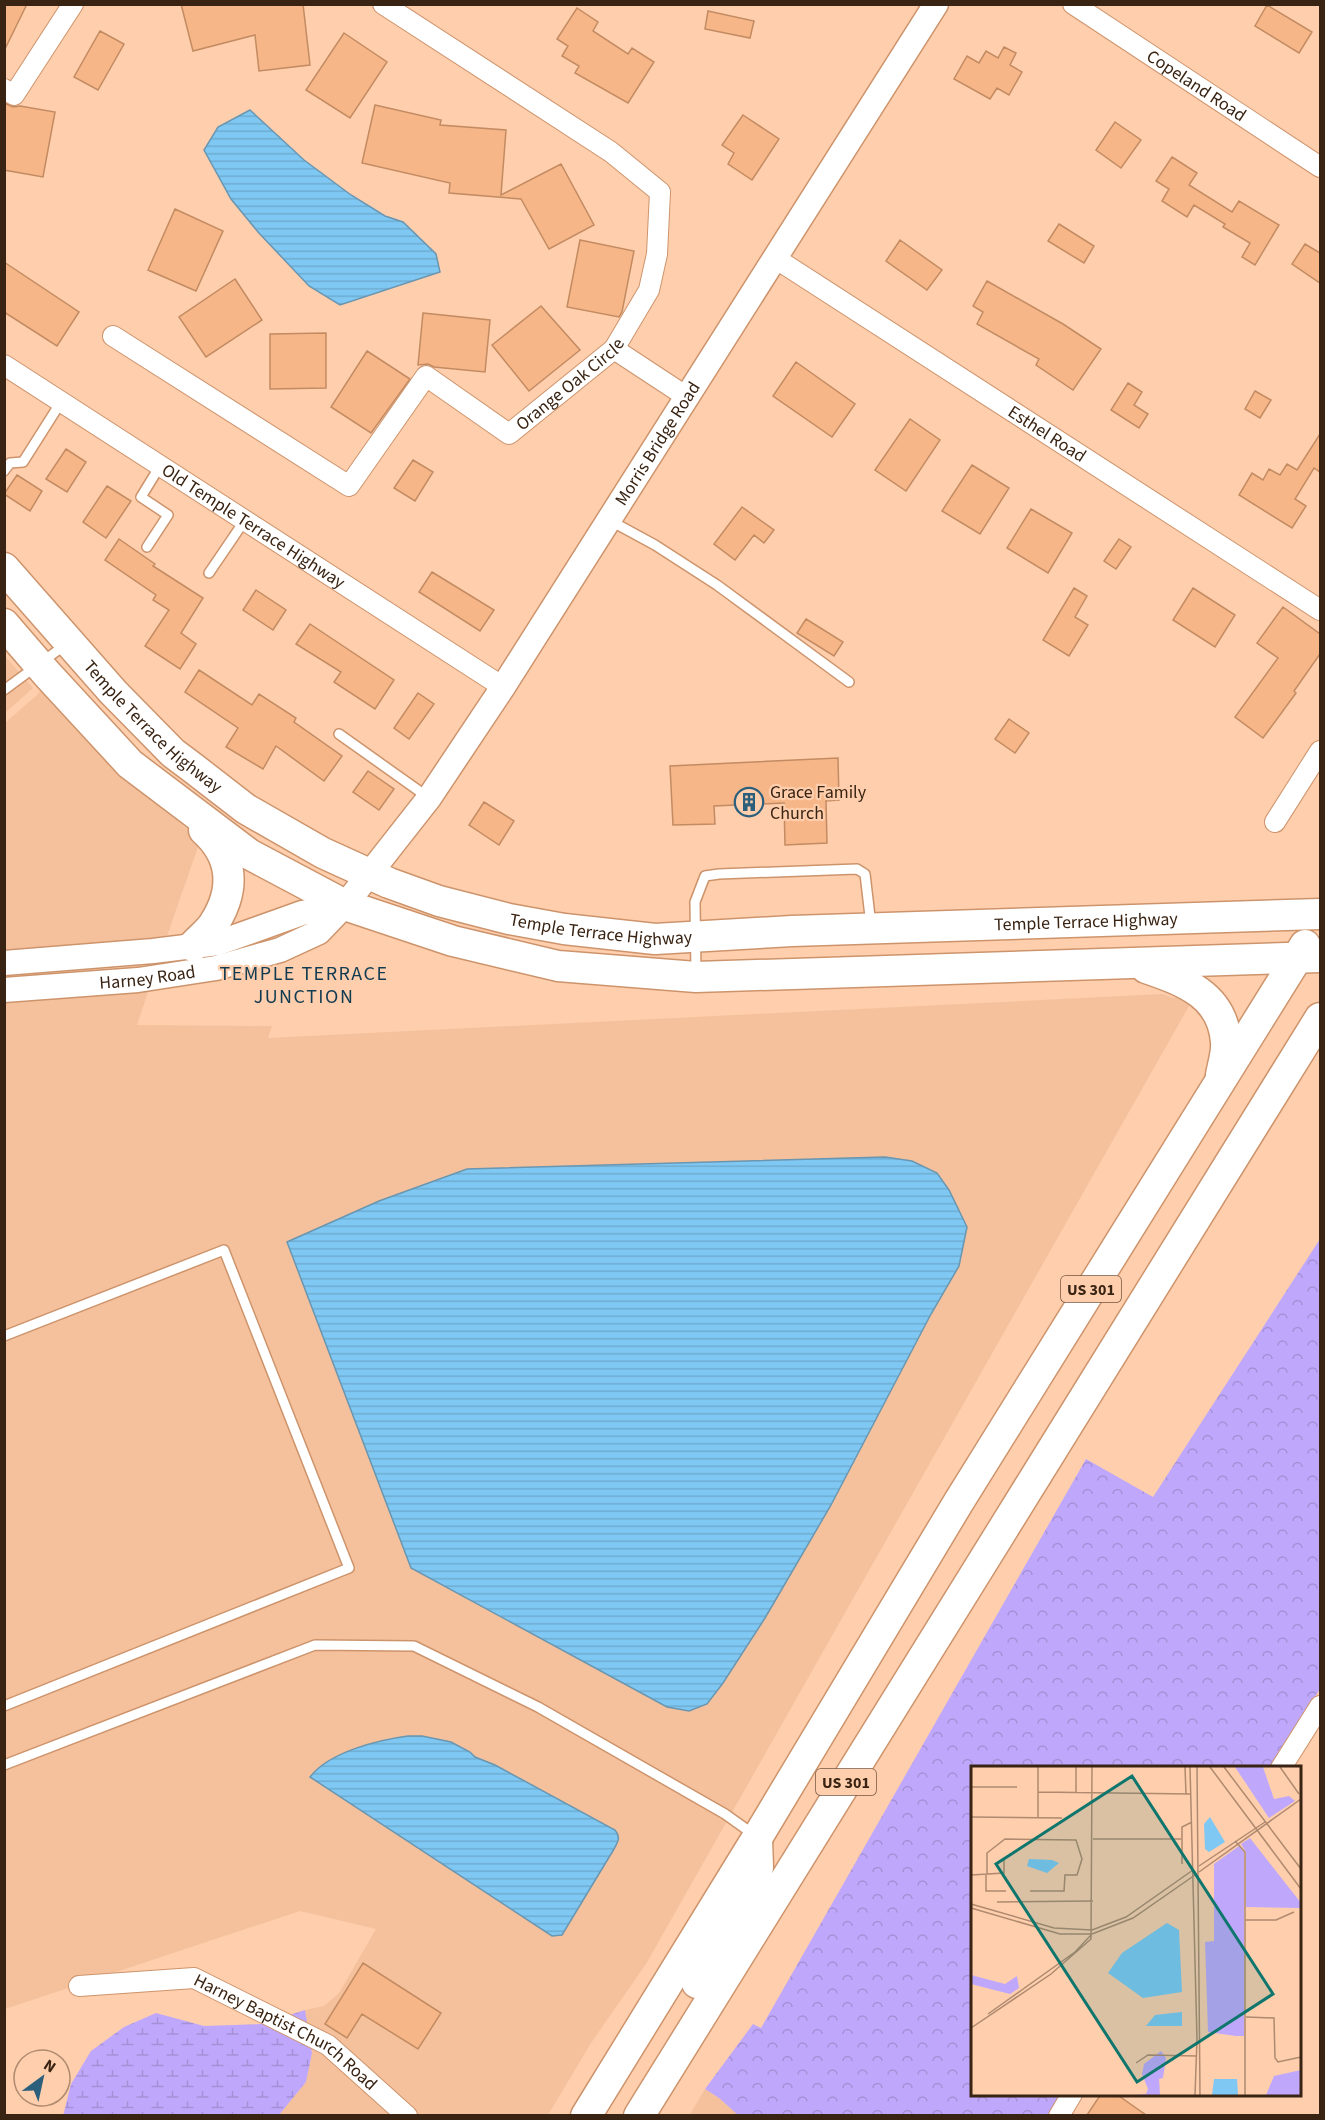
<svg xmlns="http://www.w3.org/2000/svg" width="1325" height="2120" font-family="'Source Sans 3',sans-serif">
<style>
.built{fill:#f5c19c}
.forest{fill:url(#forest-crowns)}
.wetland{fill:url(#wetland-marsh)}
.water{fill:url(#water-rules);stroke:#6a96b0;stroke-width:1.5}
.building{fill:#f6b688;stroke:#c38b62;stroke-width:1.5}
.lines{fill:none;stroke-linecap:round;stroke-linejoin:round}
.service-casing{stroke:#cd946c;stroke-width:12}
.minor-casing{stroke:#cd946c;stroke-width:22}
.tertiary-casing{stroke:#cd946c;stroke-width:27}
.primary-casing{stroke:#cd946c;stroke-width:33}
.service{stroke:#fff;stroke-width:9}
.minor{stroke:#fff;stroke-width:20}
.tertiary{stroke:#fff;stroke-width:24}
.primary{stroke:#fff;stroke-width:30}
.labels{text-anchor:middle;stroke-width:4.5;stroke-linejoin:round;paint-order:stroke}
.shield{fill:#fecead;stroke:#745640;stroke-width:1.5}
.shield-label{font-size:16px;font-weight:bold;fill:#392312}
.street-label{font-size:18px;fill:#392312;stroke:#fecead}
.poi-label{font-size:18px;fill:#392312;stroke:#fecead;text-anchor:start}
.neighbourhood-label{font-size:20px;letter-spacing:1.5px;fill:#113b51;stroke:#fecead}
.inset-road{fill:none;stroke:#af8a6f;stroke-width:1.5}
.view{fill:#0f766e;fill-opacity:0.15;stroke:#0f766e;stroke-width:3}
.inset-edge{fill:none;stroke:#392312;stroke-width:3}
</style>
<defs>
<pattern id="forest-crowns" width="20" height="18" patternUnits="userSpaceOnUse" patternTransform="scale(1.5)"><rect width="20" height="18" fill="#bfa8fc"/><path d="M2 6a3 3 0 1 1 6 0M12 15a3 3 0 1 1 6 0" fill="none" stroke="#a590d7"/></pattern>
<pattern id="wetland-marsh" width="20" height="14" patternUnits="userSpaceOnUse" patternTransform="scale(1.5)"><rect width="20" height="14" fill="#bfa8fc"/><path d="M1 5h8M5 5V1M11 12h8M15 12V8" fill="none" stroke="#a590d7"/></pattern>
<pattern id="water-rules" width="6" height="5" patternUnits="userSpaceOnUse" patternTransform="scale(1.5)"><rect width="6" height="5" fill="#7fc8f4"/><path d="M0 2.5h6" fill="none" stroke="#6eacd0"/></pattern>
</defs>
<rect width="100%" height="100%" fill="#fecead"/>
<!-- built -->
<path class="built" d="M4 655 33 688 5 713H4Z
M40 684 117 766 200 841 166 939 5 953V723L37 695 41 690Z
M149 989 137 1025 272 1026 268 1038 1163 994 1173 998 1188 996 1193 999 646 1964 591 2043 548 2115H279L306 2082 312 2053 305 2010 324 2006 339 1993 376 1929 300 1911 5 2009V1000Z
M705 2089 719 2098 738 2115 689 2116Z"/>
<!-- forest -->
<path class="forest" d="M1320 1239V1689L1270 1767 972 1768V2094L1061 2095 1048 2115H738L719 2098 705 2089 753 2024 761 2028 1086 1459 1153 1497Z"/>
<!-- wetland -->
<path class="wetland" d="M305 2010 312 2053 306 2082 279 2115 63 2116 71 2084 91 2051 124 2027 156 2013 204 2026 262 2024Z"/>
<!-- water -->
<path class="water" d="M250 110 304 160 351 195 385 216 403 222 436 254 440 272 340 305 309 286 258 232 231 199 204 150 218 127Z
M885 1157 912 1161 937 1173 949 1190 967 1227 959 1266 931 1314 831 1505 765 1618 723 1683 707 1704 689 1711 667 1707 411 1568 287 1242 379 1201 467 1169Z
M408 1736H422L451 1742 470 1752 475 1757 495 1765 615 1830C621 1837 618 1842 614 1849L562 1935 552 1936 310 1777C329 1752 378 1740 408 1736Z"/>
<!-- building -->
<path class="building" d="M4 4H27L4 51Z
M181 4H303L310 65 259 71 255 35 193 51Z
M1267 5 1312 32 1299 53 1255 26Z
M577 8 598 22 593 31 628 54 632 48 654 62 628 103 575 73 579 66 562 56 568 46 557 39Z
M708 11 754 21 750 38 705 29Z
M100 31 124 44 98 90 74 77Z
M344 33 387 62 350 118 306 90Z
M1004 47 1016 53 1010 65 1022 72 1009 95 997 88 990 99 954 79 967 56 979 63 986 51 998 58Z
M4 103 13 107 20 106 55 112 43 177 4 170Z
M375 105 441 120 440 125 506 130 501 195 561 164 594 225 549 249 521 199 449 193 450 183 362 163Z
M743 115 779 139 752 180 728 164 734 153 722 145Z
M1115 122 1141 140 1121 168 1096 150Z
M1172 157 1197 173 1189 185 1232 212 1239 201 1279 225 1255 265 1242 257 1250 243 1223 227 1225 224 1194 205 1187 217 1162 201 1169 189 1156 181Z
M175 209 223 231 196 291 148 270Z
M1059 224 1094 246 1084 263 1048 241Z
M580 240 634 251 622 312 619 317 567 307Z
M900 240 942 270 927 290 886 261Z
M1305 244 1320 253V283L1292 264Z
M4 262 79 312 57 346 4 312Z
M235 279 262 320 206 357 179 317Z
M987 281 1063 324 1101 349 1073 390 1036 365 1039 359 977 324 983 312 973 306Z
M541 306 580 350 529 391 492 345Z
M423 313 490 320 485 372 434 367 428 364 418 365Z
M326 333V388L270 389V334Z
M367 351 410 379 371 433 331 407Z
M796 362 855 404 832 437 773 396Z
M1128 383 1142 392 1134 405 1148 414 1139 428 1111 410Z
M1255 391 1271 400 1260 418 1245 409Z
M910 419 940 440 906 491 875 470Z
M1320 434V472L1314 468 1295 499 1306 506 1292 528 1239 495 1252 473 1263 480 1269 469 1280 475 1287 464 1297 470Z
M66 449 86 462 67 492 46 479Z
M413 460 433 472 415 501 394 488Z
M972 465 1009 488 980 534 942 511Z
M17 475 42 491 30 511 4 494Z
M107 486 131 501 106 538 83 522Z
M742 507 774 530 764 543 754 535 735 560 714 544Z
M1031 509 1072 533 1048 573 1007 548Z
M119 539 155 564 153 566 203 598 181 633 196 644 180 669 145 646 169 610 153 600 156 595 105 560Z
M1119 539 1131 547 1116 569 1104 561Z
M432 572 494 610 480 631 419 592Z
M1074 588 1087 596 1075 617 1088 625 1069 656 1043 640Z
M1193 588 1235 615 1215 647 1173 620Z
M256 590 286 610 273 630 243 610Z
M1283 607 1320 634V654L1294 691 1296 693 1263 738 1235 717 1278 658 1257 643Z
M806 619 843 642 834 656 797 633Z
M310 624 394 680 375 709 334 682 341 672 296 644Z
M199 670 252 705 259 694 296 718 294 722 342 756 324 781 276 746 263 769 226 747 238 728 185 692Z
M418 693 434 704 409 739 394 728Z
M1009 719 1029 733 1015 753 995 739Z
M838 758 839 800 826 801 827 843 785 845 784 803 714 806 715 824 673 825 670 766Z
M368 771 394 789 379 810 353 792Z
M484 802 514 821 499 845 469 825Z
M363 1963 441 2013 418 2049 362 2014 347 2038 325 2024Z
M1101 2094H1116L1146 2115H1087Z"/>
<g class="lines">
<!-- service casing -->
<g class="service-casing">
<path id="service" d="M4 471 10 463 23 462 61 402
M609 520 655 545 717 585 849 682
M147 547 168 515 141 497 160 466
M209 573 245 520
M4 690 65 645
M339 734 429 798
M696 974 695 902 705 876 719 874 857 869 865 874 871 925
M4 1336 224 1250 349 1568 4 1706
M4 1765 315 1645 414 1646 538 1707 725 1814 753 1834"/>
</g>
<!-- minor casing -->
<g class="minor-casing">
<g id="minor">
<path id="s1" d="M1073 4 1320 167"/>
<path d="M4 89 14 95 73 4"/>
<path id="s2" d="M775 258 1320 610"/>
<path id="s3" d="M113 336 349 486 426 376 509 434 614 349 649 290 657 254 660 192 611 152 383 4"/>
<path d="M614 349 687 397"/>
<path id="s4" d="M4 365 503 687"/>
<path d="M1275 822 1320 751"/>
<path d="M1281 1768 1320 1706"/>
<path id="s5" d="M79 1986 194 1978 328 2045 407 2116"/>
<path d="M1059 2116 1072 2094"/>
</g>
</g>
<!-- tertiary casing -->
<g class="tertiary-casing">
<g id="tertiary">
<path d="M4 963 153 951 218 943 302 913 345 905"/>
<path id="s6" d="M4 990 138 980 216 968 280 950 319 932 345 905 429 798 503 687 936 4"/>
</g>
</g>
<!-- primary casing -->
<g class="primary-casing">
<g id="primary">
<path id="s7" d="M4 568 113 692 173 753 193 768 246 809 323 853 389 883 439 901 509 919 564 929 655 939 792 931 1320 914"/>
<path d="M4 624 47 674 130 764 249 854 345 905 453 941 558 966 696 977 1320 957"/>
<path d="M193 946C200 938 210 931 215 922 236 888 233 856 204 830"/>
<path d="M1146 968C1184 981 1223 995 1226 1042 1227 1052 1223 1064 1221 1075"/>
<path d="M697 1983 748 1901 755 1885 758 1867 757 1840"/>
<path d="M586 2116 757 1838 958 1503 1305 945"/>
<path d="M639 2116 1320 1018"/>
</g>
</g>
<!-- service -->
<use href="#service" class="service"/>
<!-- minor -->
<use href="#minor" class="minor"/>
<!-- tertiary -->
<use href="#tertiary" class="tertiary"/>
<!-- primary -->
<use href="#primary" class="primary"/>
</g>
<!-- icons -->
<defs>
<g id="building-ring" transform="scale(1.5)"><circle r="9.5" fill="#fecead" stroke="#2c5f7c" stroke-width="1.5"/><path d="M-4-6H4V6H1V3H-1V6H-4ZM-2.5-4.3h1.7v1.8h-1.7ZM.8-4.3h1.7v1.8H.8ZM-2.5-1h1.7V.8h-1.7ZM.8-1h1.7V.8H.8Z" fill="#2c5f7c"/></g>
</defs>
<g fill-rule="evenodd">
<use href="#building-ring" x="749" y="802"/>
</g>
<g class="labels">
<!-- shield labels -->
<g class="shield">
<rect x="1061" y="1276" width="60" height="26" rx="4.5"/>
<rect x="816" y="1769" width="60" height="26" rx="4.5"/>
</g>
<g class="shield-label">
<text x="1091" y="1295">US 301</text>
<text x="846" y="1788">US 301</text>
</g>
<!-- street labels -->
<g class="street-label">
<text dy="6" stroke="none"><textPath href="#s1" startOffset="148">Copeland Road</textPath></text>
<text dy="6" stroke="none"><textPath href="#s3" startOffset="594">Orange Oak Circle</textPath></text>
<text dy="6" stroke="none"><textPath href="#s2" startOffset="324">Esthel Road</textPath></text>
<text dy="6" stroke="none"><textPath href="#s6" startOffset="918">Morris Bridge Road</textPath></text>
<text dy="6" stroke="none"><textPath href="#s4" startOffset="297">Old Temple Terrace Highway</textPath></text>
<text dy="6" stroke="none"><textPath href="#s7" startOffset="218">Temple Terrace Highway</textPath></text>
<text dy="6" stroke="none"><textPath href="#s7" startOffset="1208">Temple Terrace Highway</textPath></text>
<text dy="6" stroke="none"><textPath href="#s7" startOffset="722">Temple Terrace Highway</textPath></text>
<text dy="6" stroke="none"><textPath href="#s6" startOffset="144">Harney Road</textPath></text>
<text dy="6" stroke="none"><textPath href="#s5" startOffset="222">Harney Baptist Church Road</textPath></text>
</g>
<!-- poi labels -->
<g class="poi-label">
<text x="770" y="798">Grace Family<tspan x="770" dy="21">Church</tspan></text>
</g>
<!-- neighbourhood labels -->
<g class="neighbourhood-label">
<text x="304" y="980">TEMPLE TERRACE<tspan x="304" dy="23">JUNCTION</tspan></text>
</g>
</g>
<!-- overview -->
<g transform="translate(971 1766)">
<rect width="330" height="330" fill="#fecead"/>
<path d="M264 1H292L303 33 318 30 324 35 298 52ZM279 72 330 137V142L275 141V86L270 78ZM268 80 273 86V270H265L237 266 234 176 243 175V98Z" fill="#bfa8fc"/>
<path d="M0 209 34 218 46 210 48 222 39 228 0 218ZM190 285 195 292 192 312 188 313 189 329H165L175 328 177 323 171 308 173 298ZM330 304V329H295L303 310Z" fill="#bfa8fc"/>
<path d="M239 51 254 76 238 86 234 83 233 58ZM58 93 81 94 88 97 76 107 56 100ZM196 157 208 164 211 226 172 232 137 207 151 187ZM211 246V260H175L184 249ZM243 313H266L267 329H241Z" fill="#7fc8f4"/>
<path class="inset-road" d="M67 1V51M214 1 215 28M219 1 226 273 224 329M226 1 229 329M239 1 330 123M253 1 330 103M309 1 328 28M0 21H46M67 26 220 28M105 27V1M0 51 91 52M122 73H210M264 75 274 86V329M211 98V61L221 56M228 100 294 56M228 106 330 33M0 109 33 107V94M15 109V125H35M16 109V87L34 73 105 74 111 93 106 109H94L93 125H59M26 136 122 135M0 138 83 162 121 164 155 151 222 104M0 142 89 168H121L162 152 224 109M274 154H305L323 146M17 248 104 186 120 169M275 251 303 252 304 292 307 296 330 291M0 262 80 208 120 173 121 1M165 297 177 289 226 290"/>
<path class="view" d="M161 10 302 228 166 316 25 98Z"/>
<rect width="330" height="330" class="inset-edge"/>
</g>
<!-- border -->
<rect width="1325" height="2120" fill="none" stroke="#392312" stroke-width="12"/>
<!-- north arrow -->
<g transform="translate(42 2078) rotate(33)"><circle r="28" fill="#fecead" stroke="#af8a6f" stroke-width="1.5"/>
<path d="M0-4.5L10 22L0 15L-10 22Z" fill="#2c5f7c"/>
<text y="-9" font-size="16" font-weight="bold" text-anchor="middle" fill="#392312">N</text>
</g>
</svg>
